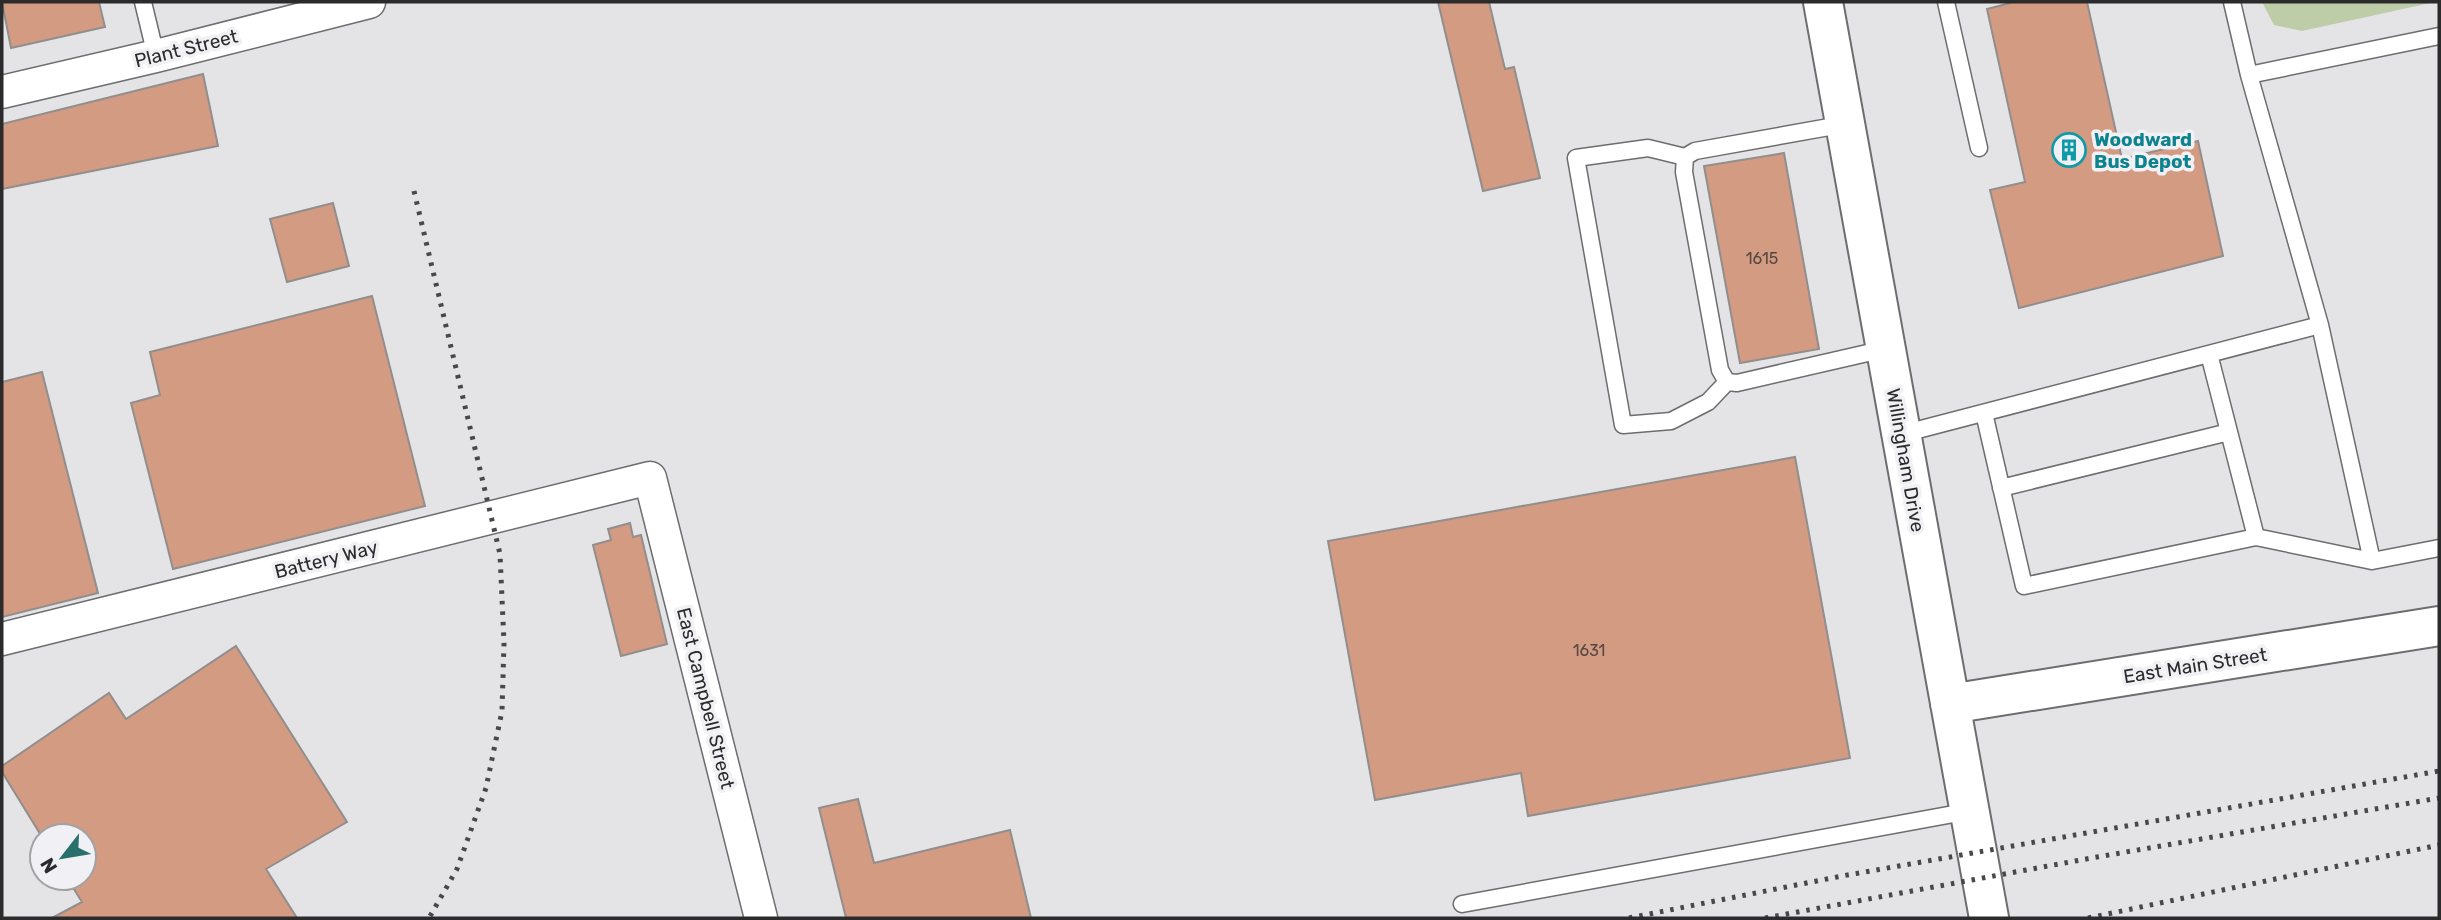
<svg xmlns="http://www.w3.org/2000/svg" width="2441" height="920" font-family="Rubik,sans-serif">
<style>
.green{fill:#becca8}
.building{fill:#d39b82;stroke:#918e8d;stroke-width:2}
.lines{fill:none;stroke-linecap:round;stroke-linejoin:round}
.lane-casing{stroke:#6d6d70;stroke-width:19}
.street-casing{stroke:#6d6d70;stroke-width:35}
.secondary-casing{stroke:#6d6d70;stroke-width:42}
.lane{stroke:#fff;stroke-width:16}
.street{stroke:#fff;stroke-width:32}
.secondary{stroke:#fff;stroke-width:38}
.rail{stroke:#48484a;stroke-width:5;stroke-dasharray:3.5 7;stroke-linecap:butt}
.labels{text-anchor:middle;stroke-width:7;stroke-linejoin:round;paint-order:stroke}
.number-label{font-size:16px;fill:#554742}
.street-label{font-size:19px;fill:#2b2b2c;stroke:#f1f1f5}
.culture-label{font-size:19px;font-weight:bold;fill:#0d838f;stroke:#f1f1f5;text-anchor:start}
</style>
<rect width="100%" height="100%" fill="#e4e4e7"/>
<!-- green -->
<path class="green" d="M2262 2H2435L2302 31 2274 25Z"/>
<!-- building -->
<path class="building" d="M2 2H99L105 27 11 48Z
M1438 2H1489L1505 69 1514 67 1540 178 1483 191Z
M2014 2H2087L2122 159 2198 141 2223 256 2019 308 1990 190 2025 182 1987 9Z
M203 74 218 146 2 189V124Z
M1784 153 1819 349 1740 363 1704 166Z
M333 203 349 266 287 282 270 219Z
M372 296 425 506 173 569 131 403 160 395 150 352Z
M42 372 98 593 2 617V382Z
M1795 457 1850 758 1528 816 1521 773 1375 800 1328 541Z
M630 523 633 537 641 535 667 644 621 656 593 545 611 540 608 529Z
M236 646 347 822 266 869 297 918H52L82 902 67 878H84V836L42 837 2 772V766L109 693 126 719Z
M858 799 874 863 1010 830 1031 918H846L819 808Z"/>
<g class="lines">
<!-- lane casing -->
<g class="lane-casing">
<path id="lane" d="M143 2 156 56
M1946 2 1979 148
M2232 2 2249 75 2320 325 2372 561
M2249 75 2439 36
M1685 157 1684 172 1720 370 1727 382
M1727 382 1708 402 1671 421 1623 425 1576 158 1648 148 1685 157 1695 151 1846 124
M1727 382 1737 383 1885 349
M1984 413 2024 586 2256 537 2209 354
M1902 434 2320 325
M2001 488 2229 432
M2256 537 2372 561 2439 548
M1462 904 1970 811"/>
</g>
<!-- street casing -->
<g class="street-casing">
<path id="street" d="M2 92 156 56 369 2
M2 639 650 478 761 918"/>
</g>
<!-- secondary casing -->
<g class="secondary-casing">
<path id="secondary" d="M1823 2 1989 918
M1950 704 2439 626"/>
</g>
<!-- lane -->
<use href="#lane" class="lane"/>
<!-- street -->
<use href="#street" class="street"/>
<!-- secondary -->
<use href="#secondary" class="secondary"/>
<!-- rail -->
<path class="rail" d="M414 191 500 554 504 643 502 711 486 788 457 869 429 918
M1629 918 1842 876 2439 771
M1765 918 2097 857 2439 798
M2088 918 2439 845"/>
</g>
<!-- icons -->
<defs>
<g id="building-ring" transform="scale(1.75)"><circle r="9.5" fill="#f1f1f5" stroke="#0f9aa8" stroke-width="1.5"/><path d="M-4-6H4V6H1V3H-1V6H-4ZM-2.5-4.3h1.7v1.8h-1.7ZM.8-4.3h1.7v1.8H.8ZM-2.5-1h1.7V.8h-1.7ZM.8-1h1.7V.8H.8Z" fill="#0f9aa8"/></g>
</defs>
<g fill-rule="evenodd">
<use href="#building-ring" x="2069" y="150"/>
</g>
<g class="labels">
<!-- number labels -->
<g class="number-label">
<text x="1762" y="264">1615</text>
<text x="1589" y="656">1631</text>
</g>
<!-- street labels -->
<g class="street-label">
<text transform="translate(186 48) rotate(-14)" y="7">Plant Street</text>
<text transform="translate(1906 460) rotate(80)" y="7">Willingham Drive</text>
<text transform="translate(326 559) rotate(-14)" y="7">Battery Way</text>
<text transform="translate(2195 665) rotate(-9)" y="7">East Main Street</text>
<text transform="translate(706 698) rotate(76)" y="7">East Campbell Street</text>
</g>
<!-- culture labels -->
<g class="culture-label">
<text x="2094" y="146">Woodward<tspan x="2094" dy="22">Bus Depot</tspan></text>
</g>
</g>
<!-- border -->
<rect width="2441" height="920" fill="none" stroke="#2b2b2c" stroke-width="7"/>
<!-- north arrow -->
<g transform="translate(63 857) rotate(239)"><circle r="33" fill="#f1f1f5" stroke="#a2a2a5" stroke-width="2"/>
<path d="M0-5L12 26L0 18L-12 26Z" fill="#27706b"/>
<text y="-10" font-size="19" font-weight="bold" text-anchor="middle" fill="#2b2b2c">N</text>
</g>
</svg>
